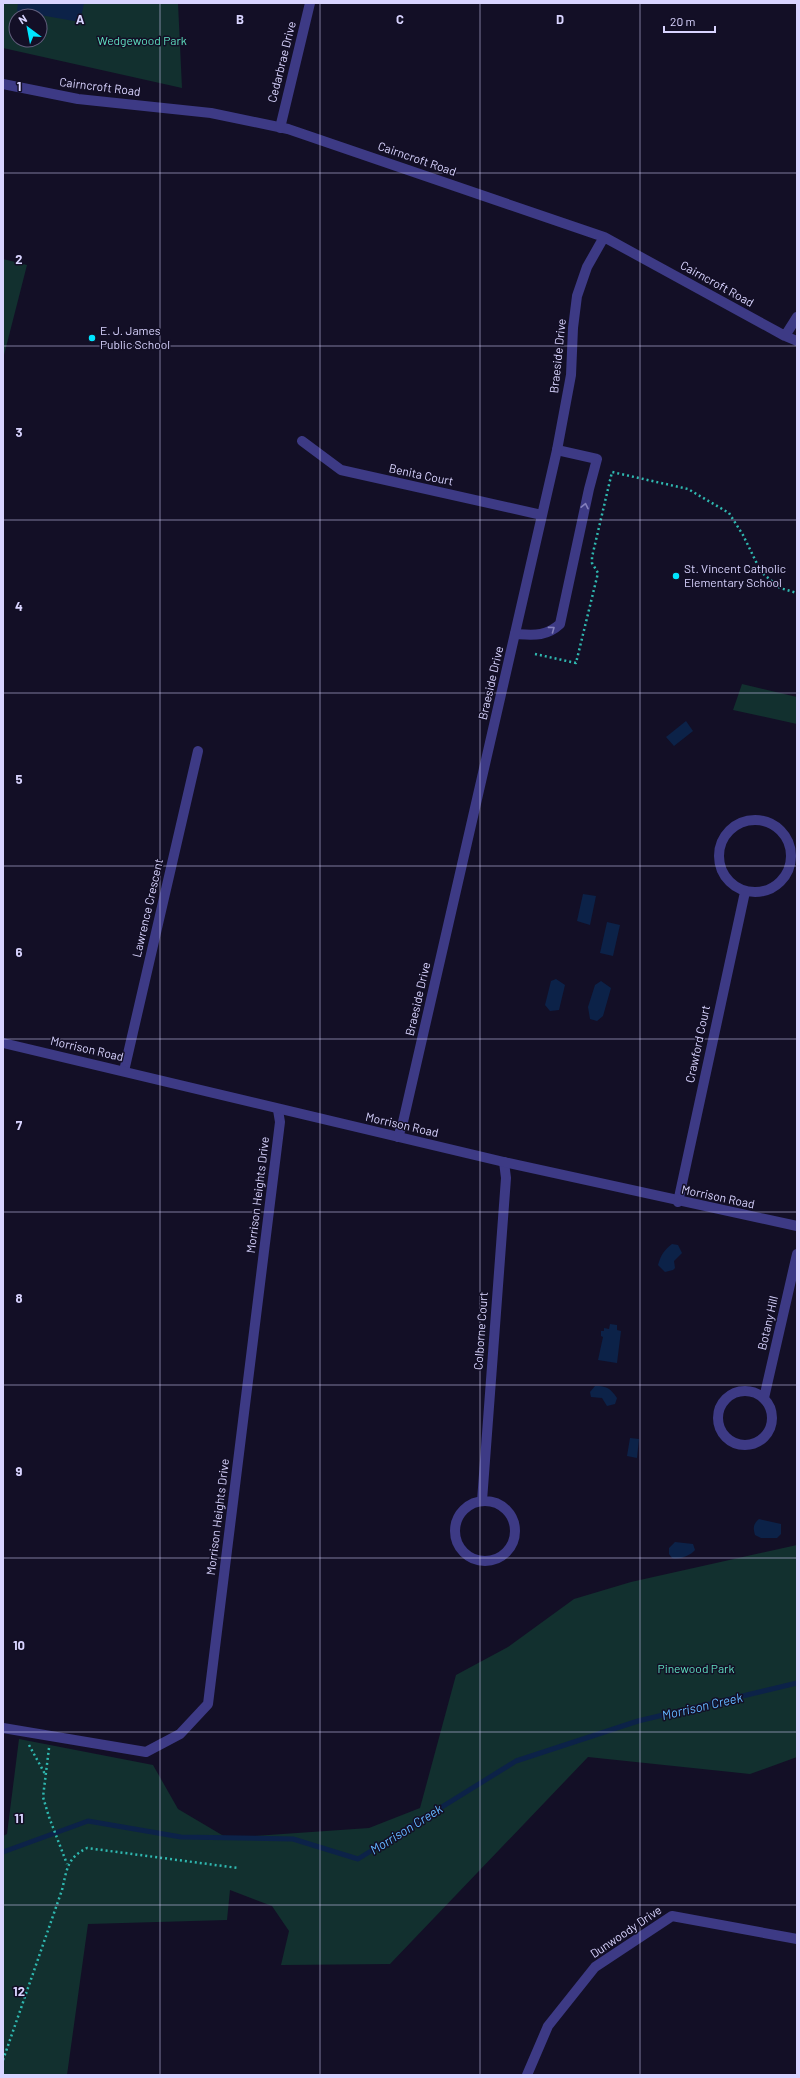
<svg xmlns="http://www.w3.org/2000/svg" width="800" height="2078" font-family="Barlow,sans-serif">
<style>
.green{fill:#12302f;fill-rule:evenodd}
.water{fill:#0c2248}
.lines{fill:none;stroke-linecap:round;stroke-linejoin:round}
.stream{stroke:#0c2248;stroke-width:5}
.path{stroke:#2fb8b0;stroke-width:2.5;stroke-dasharray:2 3;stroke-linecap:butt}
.service{stroke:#3d3a85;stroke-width:10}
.minor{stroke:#3d3a85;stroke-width:10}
.tertiary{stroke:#3d3a85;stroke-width:10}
.oneway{stroke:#837fbc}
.grid{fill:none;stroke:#d9d4ff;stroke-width:1;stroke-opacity:0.55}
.poi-dot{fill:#00e5ff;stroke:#130f26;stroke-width:1.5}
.labels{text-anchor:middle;stroke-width:3;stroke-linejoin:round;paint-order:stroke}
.park-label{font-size:12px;fill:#5fe0c0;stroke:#130f26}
.street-label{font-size:12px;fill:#d9d4ff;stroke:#130f26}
.poi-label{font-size:12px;fill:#d9d4ff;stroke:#130f26;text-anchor:start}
.water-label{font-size:13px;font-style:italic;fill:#62b6ff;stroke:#130f26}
.grid-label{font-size:13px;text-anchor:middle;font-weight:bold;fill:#d9d4ff;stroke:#130f26;stroke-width:3;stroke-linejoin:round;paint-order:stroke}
</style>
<rect width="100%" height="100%" fill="#130f26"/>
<!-- green -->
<path class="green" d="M3 3H178L182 88 3 48ZM16 16H40V40H16Z
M3 259 27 265 3 359Z
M742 684 797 697V724L733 710Z
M797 1545V1757L750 1774 588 1757 390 1964 281 1965 289 1931 272 1906 230 1890 227 1920 88 1924 67 2075H3V1836L7 1834 19 1739 153 1765 178 1809 227 1838 369 1828 420 1808 456 1675 508 1647 574 1599 631 1582Z"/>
<!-- water -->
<path class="water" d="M18 3H84L80 22 17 11Z
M686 721 693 731 674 746 666 737Z
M583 894 596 896 590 925 577 921Z
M607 922 620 925 613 956 600 953Z
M556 979 565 985 559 1010 550 1011 545 1005 551 981Z
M601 981 611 988 603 1016 597 1021 590 1019 588 1007 595 985Z
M672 1244 678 1245 682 1253 674 1261 675 1268 673 1270 665 1272 658 1265C661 1255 664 1250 672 1244Z
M610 1324 617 1325V1330L621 1331 617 1363 598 1360 603 1337 601 1336V1331H604V1328L609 1329Z
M595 1386C607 1386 610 1388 617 1398L615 1404 607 1406 602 1398 591 1397 590 1392Z
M630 1438 639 1439 637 1458 627 1456Z
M759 1519 781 1524V1534L777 1538H761L755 1535C753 1528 753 1524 759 1519Z
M675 1542 693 1544 695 1550C690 1556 679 1560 672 1558L669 1554V1548Z"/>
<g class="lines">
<!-- stream -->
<path class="stream" d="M3 1852 88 1821 181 1837 293 1839 358 1859 516 1761 638 1721 797 1683"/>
<!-- path -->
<path class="path" d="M535 654 576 663 598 573 592 563V557L612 472 688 489 729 513 743 535 761 572 780 588 797 593
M29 1745 45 1774
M49 1748 43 1797 49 1817 67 1864
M3 2060 62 1890C67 1869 67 1858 87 1848L238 1868"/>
<!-- service -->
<path class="service" d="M515 634C533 635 546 637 560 624L589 489 597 459 557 450"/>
<!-- minor -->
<path class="minor" d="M3 84 78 99 211 113 288 129 604 237 785 336 797 341
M280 128 310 3
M785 336 797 317
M302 441 341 470 542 515
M719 856a36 36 0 1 1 72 0a36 36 0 1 1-72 0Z
M124 1071 198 751
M398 1137 403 1122 557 450 571 375 573 328 577 296 587 267 604 237
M678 1202 745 892
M718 1418a27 27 0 1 1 54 0a27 27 0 1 1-54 0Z
M764 1398 797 1254
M482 1501 506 1178 504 1162
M455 1531a30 30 0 1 1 60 0a30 30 0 1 1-60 0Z
M3 1728 146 1752 180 1734 208 1704 280 1122 278 1110
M527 2075 548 2026 595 1967 672 1916 797 1939"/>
<!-- tertiary -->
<path class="tertiary" d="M3 1043 504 1162 797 1226"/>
</g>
<!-- one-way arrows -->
<defs><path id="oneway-chevron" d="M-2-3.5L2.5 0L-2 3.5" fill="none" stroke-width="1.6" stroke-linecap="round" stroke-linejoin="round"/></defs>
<g class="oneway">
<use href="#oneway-chevron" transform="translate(585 506) rotate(-78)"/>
<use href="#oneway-chevron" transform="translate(552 629) rotate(-36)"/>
</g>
<!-- grid -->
<path class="grid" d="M160 3V2075M320 3V2075M480 3V2075M640 3V2075M3 173H797M3 346H797M3 520H797M3 693H797M3 866H797M3 1039H797M3 1212H797M3 1385H797M3 1558H797M3 1732H797M3 1905H797"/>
<!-- markers -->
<g class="poi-dot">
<circle cx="92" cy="338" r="4"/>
<circle cx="676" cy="576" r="4"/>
</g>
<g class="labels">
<!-- park labels -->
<g class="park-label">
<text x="142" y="45">Wedgewood Park</text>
<text x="696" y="1673">Pinewood Park</text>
</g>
<!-- street labels -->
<g class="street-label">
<text transform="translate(282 62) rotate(-76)" y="4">Cedarbrae Drive</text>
<text transform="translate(100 87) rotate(7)" y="4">Cairncroft Road</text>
<text transform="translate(417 159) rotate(19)" y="4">Cairncroft Road</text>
<text transform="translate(717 284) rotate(29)" y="4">Cairncroft Road</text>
<text transform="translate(558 356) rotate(-84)" y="4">Braeside Drive</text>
<text transform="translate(421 475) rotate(12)" y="4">Benita Court</text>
<text transform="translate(491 683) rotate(-77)" y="4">Braeside Drive</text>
<text transform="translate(148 908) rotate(-77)" y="4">Lawrence Crescent</text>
<text transform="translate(418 999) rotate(-77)" y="4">Braeside Drive</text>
<text transform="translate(698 1044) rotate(-78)" y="4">Crawford Court</text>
<text transform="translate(87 1049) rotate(13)" y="4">Morrison Road</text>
<text transform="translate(402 1125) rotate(13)" y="4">Morrison Road</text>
<text transform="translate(258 1195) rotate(-83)" y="4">Morrison Heights Drive</text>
<text transform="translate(718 1197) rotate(12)" y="4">Morrison Road</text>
<text transform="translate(768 1323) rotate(-77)" y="4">Botany Hill</text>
<text transform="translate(481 1331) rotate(-86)" y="4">Colborne Court</text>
<text transform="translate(218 1517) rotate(-83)" y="4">Morrison Heights Drive</text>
<text transform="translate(626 1932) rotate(-34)" y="4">Dunwoody Drive</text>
</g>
<!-- poi labels -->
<g class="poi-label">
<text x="100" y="335">E. J. James<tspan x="100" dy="14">Public School</tspan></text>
<text x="684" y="573">St. Vincent Catholic<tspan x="684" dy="14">Elementary School</tspan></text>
</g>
<!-- water labels -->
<g class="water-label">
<text transform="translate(702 1706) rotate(-13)" y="5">Morrison Creek</text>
<text transform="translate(406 1829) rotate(-32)" y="5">Morrison Creek</text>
</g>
</g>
<g class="grid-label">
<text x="80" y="24">A</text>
<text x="240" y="24">B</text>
<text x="400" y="24">C</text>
<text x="560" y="24">D</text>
<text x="19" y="91">1</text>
<text x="19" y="264">2</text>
<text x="19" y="437">3</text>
<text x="19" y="611">4</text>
<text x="19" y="784">5</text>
<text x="19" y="957">6</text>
<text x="19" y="1130">7</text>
<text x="19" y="1303">8</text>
<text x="19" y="1476">9</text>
<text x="19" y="1650">10</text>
<text x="19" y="1823">11</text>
<text x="19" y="1996">12</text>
</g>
<!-- border -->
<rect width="800" height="2078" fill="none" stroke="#d9d4ff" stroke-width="8"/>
<!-- north arrow -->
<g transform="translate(28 28) rotate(328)"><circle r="19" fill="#130f26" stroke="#625e7d"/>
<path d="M0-3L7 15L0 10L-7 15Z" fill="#00e5ff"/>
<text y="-6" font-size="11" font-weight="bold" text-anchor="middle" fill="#d9d4ff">N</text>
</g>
<!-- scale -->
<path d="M664 26v6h51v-6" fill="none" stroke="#d9d4ff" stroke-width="2"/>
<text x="670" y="26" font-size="12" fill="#d9d4ff" stroke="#130f26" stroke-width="3" paint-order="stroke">20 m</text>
</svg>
